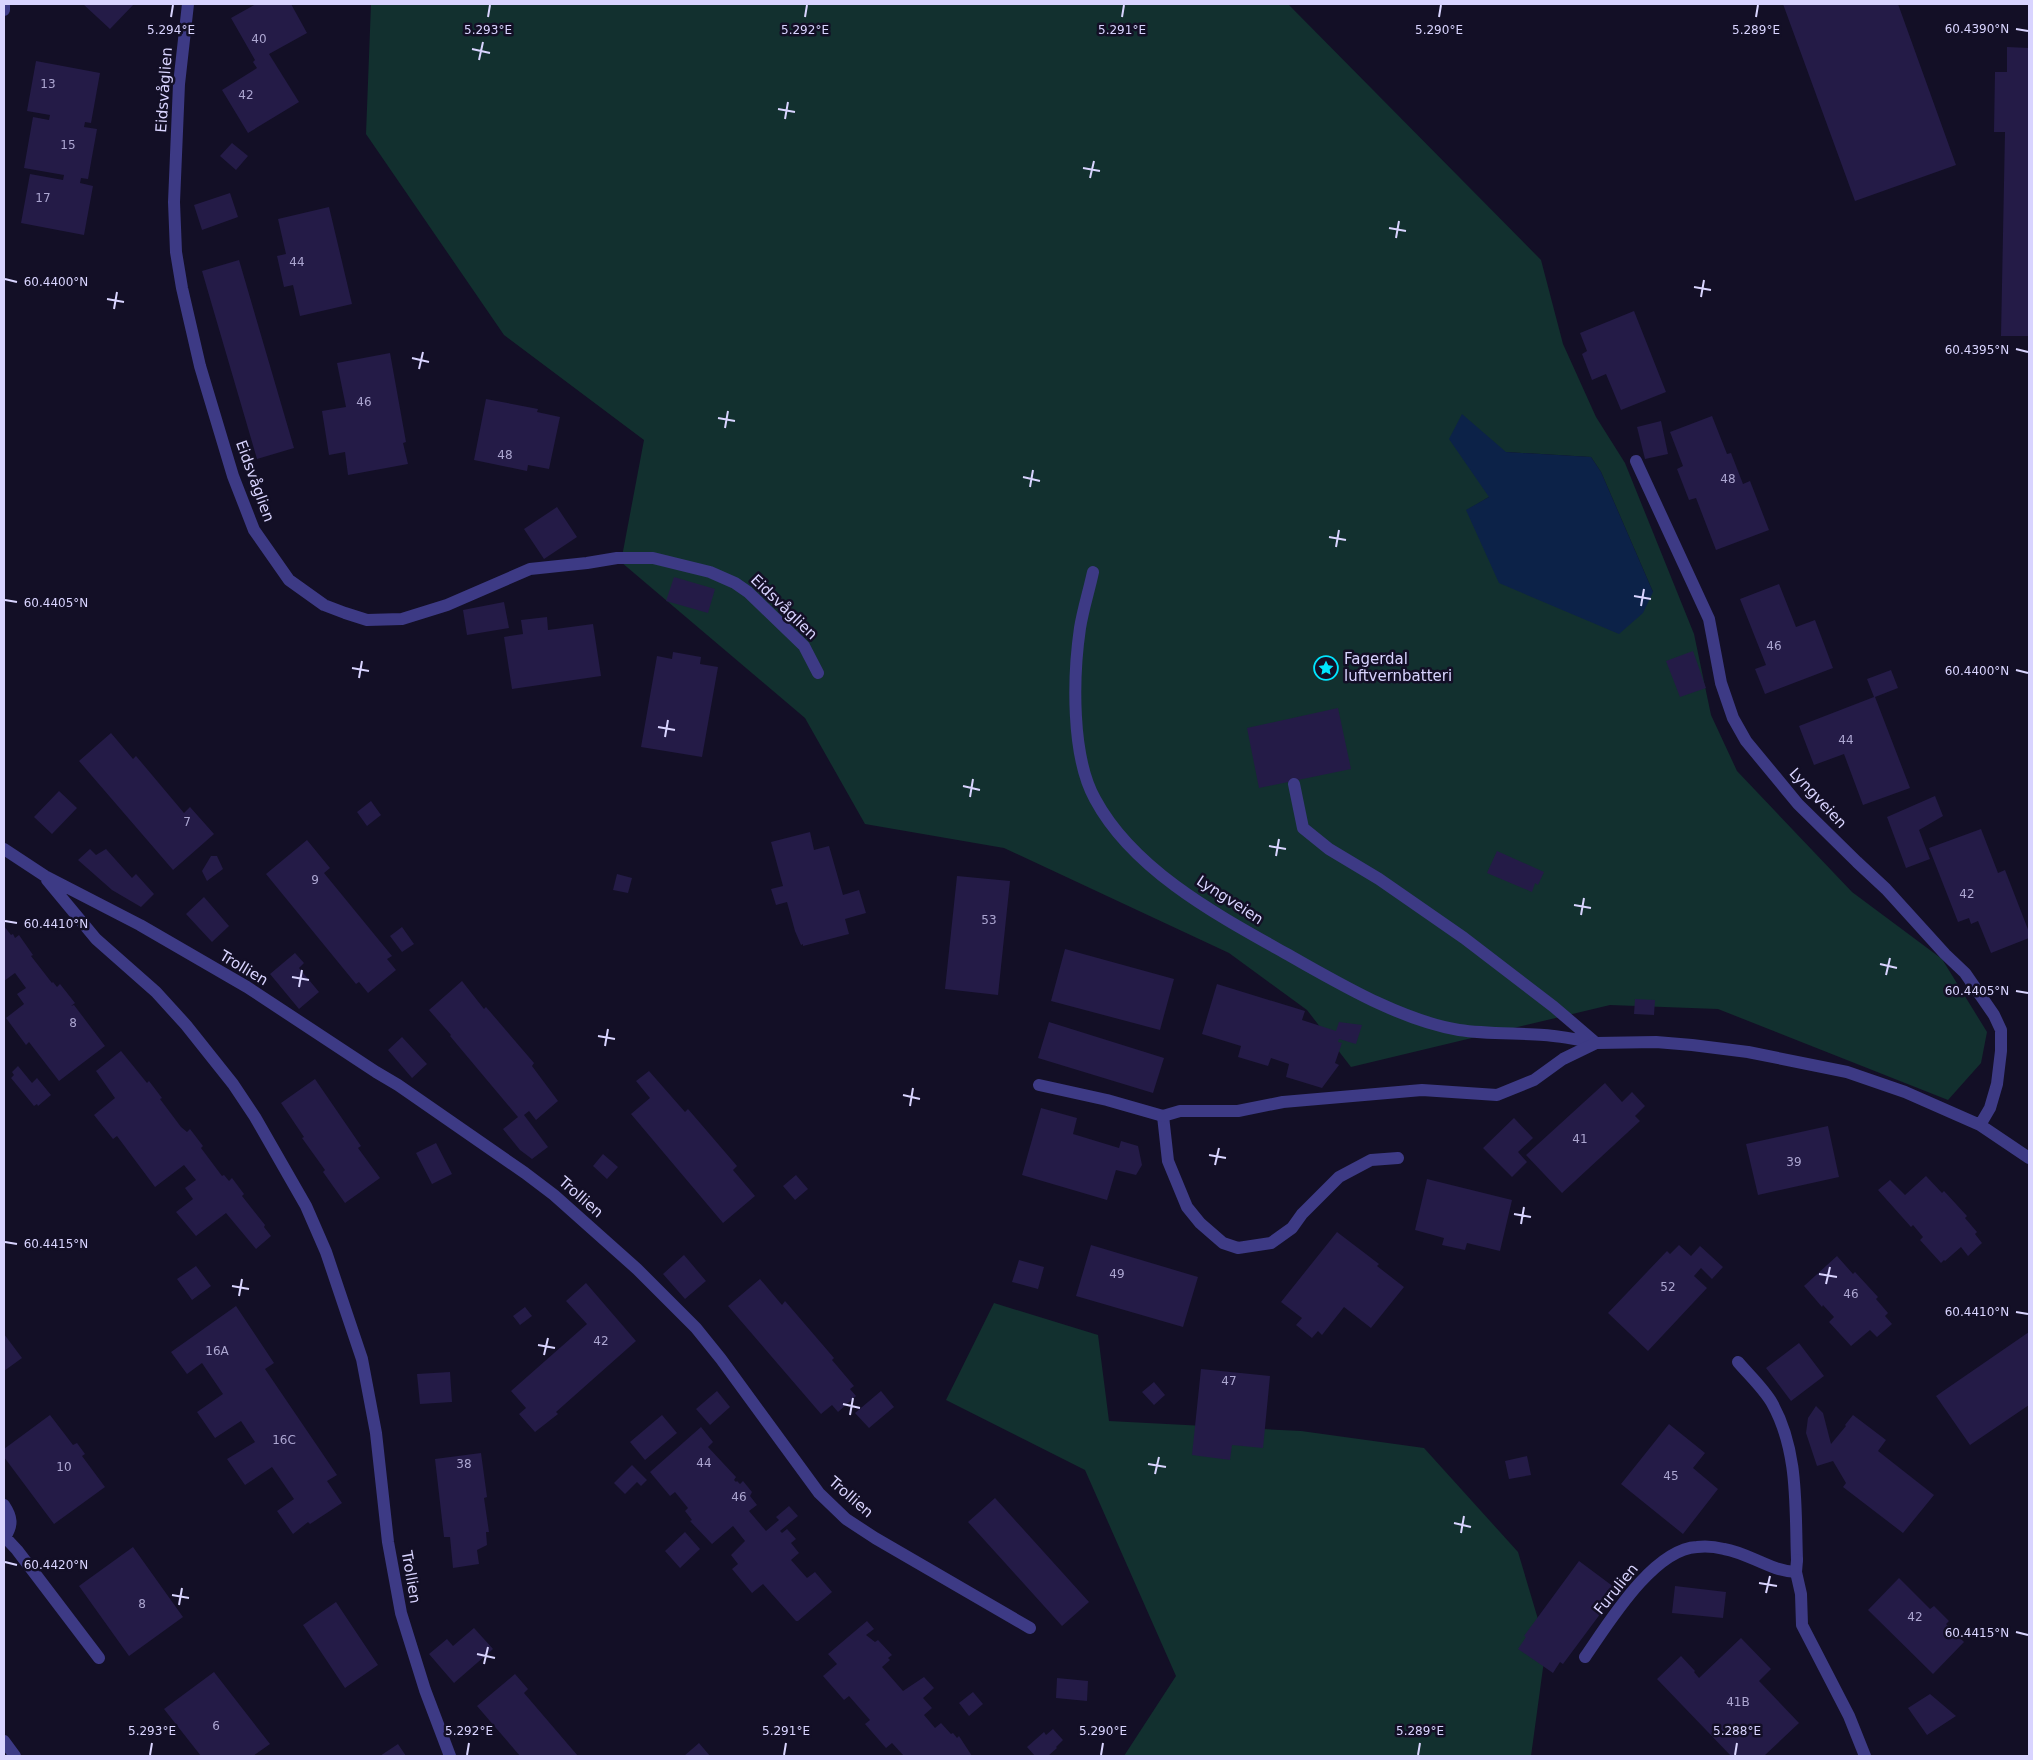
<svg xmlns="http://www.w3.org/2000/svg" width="2033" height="1760" font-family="'DejaVu Sans',sans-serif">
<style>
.green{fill:#12302f;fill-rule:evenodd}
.water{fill:#0c2248}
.building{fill:#241b47}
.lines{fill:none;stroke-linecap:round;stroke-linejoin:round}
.lane{stroke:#3d3a85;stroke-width:12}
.street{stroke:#3d3a85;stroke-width:12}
.ticks{fill:none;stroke:#d9d4ff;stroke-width:2}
.labels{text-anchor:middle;stroke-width:5;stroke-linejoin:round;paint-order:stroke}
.number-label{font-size:12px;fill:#aca6d1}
.street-label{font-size:15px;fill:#d9d4ff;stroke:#130f26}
.poi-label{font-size:15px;fill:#d9d4ff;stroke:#130f26;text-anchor:start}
.ticks-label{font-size:12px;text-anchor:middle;fill:#d9d4ff;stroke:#130f26;stroke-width:5;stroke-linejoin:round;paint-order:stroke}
</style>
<rect width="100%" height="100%" fill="#130f26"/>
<!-- green -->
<path class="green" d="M371 4H1288L1541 260 1563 344 1596 417 1625 463 1694 634 1711 715 1737 771 1852 892 1942 959 1987 1032 1981 1063 1948 1100 1718 1009 1610 1005 1351 1067 1307 1010 1229 953 1004 848 865 824 805 718 621 562 644 440 504 335 366 134ZM1506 452 1591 457 1601 472 1653 592 1467 510 1489 497Z
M994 1303 1098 1335 1109 1421 1301 1431 1424 1448 1518 1552 1546 1646 1531 1756H1124L1176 1676 1085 1470 946 1400Z"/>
<!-- water -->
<path class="water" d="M1462 414 1506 452 1591 457 1601 472 1653 592 1643 613 1619 634 1499 583 1466 510 1489 497 1449 439Z"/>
<!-- building -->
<path class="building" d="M83 4H134L110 29Z
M256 4H291L307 33 269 54 299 102 248 133 222 90 257 68 253 62 255 60 231 18Z
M1783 4H1898L1956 165 1855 201Z
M2007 47 2029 48V336H2001L2005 132H1994L1995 72H2007Z
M36 61 100 73 91 123 85 122 84 127 97 129 88 179 81 178 80 183 93 186 84 235 21 223 30 174 63 180 64 175 24 168 33 117 49 120 50 115 27 111Z
M232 143 248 156 236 170 220 156Z
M230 193 238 217 202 230 194 205Z
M329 207 352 304 300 316 293 285 284 287 277 256 286 254 278 219Z
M239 260 294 448 257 459 202 271Z
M1634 311 1666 392 1621 410 1606 374 1592 380 1582 354 1587 351 1580 333Z
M390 353 406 442 403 443 408 464 348 475 345 452 329 455 322 411 346 407 337 363Z
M486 399 538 409 537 412 560 417 549 469 528 465 527 471 474 460Z
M1712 416 1727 454 1731 453 1743 484 1750 481 1769 530 1716 550 1696 498 1689 500 1677 469 1683 466 1670 432Z
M1661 421 1668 454 1645 459 1637 427Z
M557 507 577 537 544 559 524 529Z
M674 577 715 589 708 613 666 601Z
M1779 584 1796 627 1815 620 1833 668 1765 694 1755 669 1766 665 1740 599Z
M504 602 509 628 467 635 463 610Z
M547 617 548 630 593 624 601 676 512 689 504 637 523 634 521 620Z
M1693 651 1706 688 1680 697 1666 661Z
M673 652 701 657 700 664 718 667 702 757 641 747 657 656 672 659Z
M1891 670 1898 688 1875 697 1910 788 1863 805 1844 754 1814 765 1799 726 1874 697 1867 679Z
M1338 708 1351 769 1259 788 1247 728Z
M111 733 133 759 136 756 184 813 190 807 214 834 173 870 79 761Z
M59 791 77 808 52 834 34 817Z
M1935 796 1943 816 1919 830 1930 859 1906 868 1887 817Z
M371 801 381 815 367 826 357 812Z
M1981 829 1998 873 2005 870 2029 932V938L1991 953 1978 921 1971 924 1969 918 1958 922 1929 848Z
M810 832 814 850 829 846 843 895 859 890 866 913 845 919 849 934 803 946V944L801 945 795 931 787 902 776 905 771 889 783 886 771 842Z
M307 840 330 868 324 873 392 956 387 959 396 970 368 993 359 982 356 984 266 874Z
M90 849 96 855 106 849 132 878 136 874 154 894 141 907 112 890 78 860Z
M1497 851 1544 872 1538 885 1535 883 1532 892 1487 873Z
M211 856H217L223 869 207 881 202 871Z
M617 874 632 878 628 893 613 890Z
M957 876 1010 881 998 995 945 989Z
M204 897 229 926 212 942 186 914Z
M4 926 11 935 13 934 15 938 19 935 33 955 31 956 52 983 53 982 57 987 60 984 75 1003 71 1006 74 1005 105 1046 59 1081 29 1042 26 1045 6 1018 24 1004 17 994 26 988 15 973 4 981Z
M402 927 414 944 402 952 390 936Z
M1065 949 1174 979 1160 1030 1051 1001Z
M295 953 304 963 299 968 319 992 299 1009 270 974Z
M462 981 484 1009 486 1007 534 1063 532 1066 558 1101 536 1120 529 1111 524 1115 548 1147 532 1159 520 1150 503 1129 518 1117 450 1036 451 1035 429 1010Z
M1217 984 1305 1011 1302 1020 1336 1031 1339 1022 1362 1025 1356 1044 1339 1039 1338 1042 1342 1043 1335 1063 1339 1065 1322 1088 1286 1077 1289 1064 1271 1058 1268 1066 1238 1057 1241 1046 1202 1034Z
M1635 999 1655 1000 1654 1015 1634 1014Z
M1049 1022 1164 1058 1153 1093 1038 1058Z
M402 1037 427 1064 412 1078 388 1050Z
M121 1051 147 1083 149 1081 162 1098 160 1099 181 1127 187 1132 190 1129 203 1146 201 1148 222 1176 224 1175 229 1181 232 1178 244 1194 242 1196 265 1225 264 1227 271 1236 256 1249 226 1213 196 1236 176 1212 193 1199 185 1188 196 1180 184 1165 155 1187 117 1136 113 1139 94 1115 115 1098 96 1071Z
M18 1066 32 1083 37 1078 51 1095 38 1106 37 1104 34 1106 11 1078 14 1075 12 1072Z
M649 1071 685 1112 688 1109 737 1166 733 1170 755 1196 723 1223 631 1114 650 1098 636 1081Z
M315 1079 361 1146 358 1148 380 1178 345 1203 323 1172 325 1170 302 1138 304 1137 281 1103Z
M1605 1083 1622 1102 1632 1092 1645 1106 1635 1116 1640 1121 1562 1193 1526 1155Z
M1041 1108 1077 1118 1073 1134 1119 1148 1121 1141 1138 1146 1142 1165 1136 1175 1116 1170 1107 1200 1022 1175Z
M1514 1118 1533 1138 1518 1152 1527 1162 1512 1177 1483 1148Z
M1828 1126 1839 1177 1758 1195 1746 1144Z
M436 1143 452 1174 432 1184 416 1153Z
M603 1154 618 1167 607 1179 593 1166Z
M796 1175 808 1189 795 1200 783 1186Z
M1926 1176 1942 1193 1944 1191 1967 1216 1965 1218 1977 1232 1975 1234 1982 1243 1968 1256 1961 1247 1945 1261 1944 1260 1941 1263 1920 1240 1923 1237 1913 1225 1911 1227 1878 1190 1890 1180 1905 1195Z
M1427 1179 1512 1200 1500 1251 1467 1243 1465 1250 1442 1245 1444 1238 1415 1230Z
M1337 1232 1379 1264 1377 1266 1404 1287 1371 1328 1344 1307 1322 1335 1318 1331 1312 1338 1296 1325 1302 1318 1281 1302Z
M1091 1245 1198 1277 1183 1327 1076 1296Z
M1679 1245 1691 1256 1700 1246 1723 1267 1712 1279 1701 1268 1694 1276 1707 1288 1648 1351 1608 1313 1667 1251 1670 1254Z
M684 1255 706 1281 685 1299 663 1274Z
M1837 1256 1853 1274 1855 1272 1878 1297 1876 1299 1888 1313 1885 1316 1892 1324 1877 1337 1870 1330 1851 1346 1829 1322 1834 1317 1823 1305 1822 1307 1804 1286Z
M1019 1260 1044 1267 1038 1289 1012 1282Z
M196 1266 211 1286 192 1300 177 1279Z
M760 1279 782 1305 785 1301 834 1358 832 1360 854 1386 850 1389 856 1396 838 1412 832 1405 821 1414 728 1306Z
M586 1283 636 1341 556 1412 558 1414 535 1432 519 1414 526 1408 511 1391 587 1324 566 1301Z
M236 1306 274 1363 265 1369 337 1475 327 1481 342 1503 310 1524 308 1522 293 1534 277 1511 294 1499 272 1467 245 1485 227 1459 255 1442 241 1421 215 1438 197 1412 223 1394 202 1363 187 1374 171 1352Z
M525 1307 532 1316 520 1325 513 1316Z
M2029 1332V1405L1970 1445 1936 1396Z
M4 1334 22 1358 4 1371Z
M1799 1343 1824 1376 1791 1401 1766 1368Z
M1201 1369 1270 1376 1263 1448 1232 1445 1230 1460 1192 1455Z
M450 1372 452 1402 420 1404 417 1374Z
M1154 1382 1165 1395 1154 1405 1142 1392Z
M717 1391 730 1407 710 1425 696 1409Z
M881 1391 894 1407 869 1428 855 1413Z
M1816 1406 1823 1413 1831 1444 1846 1426 1845 1425 1853 1415 1886 1440 1878 1451 1934 1495 1903 1533 1843 1487 1846 1483 1833 1461 1817 1466 1806 1433 1808 1418Z
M50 1415 73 1445 77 1443 85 1454 82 1456 105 1487 54 1524 4 1457V1449Z
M662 1415 677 1433 645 1460 630 1442Z
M1669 1424 1705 1453 1693 1468 1718 1489 1683 1534 1621 1484Z
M701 1427 713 1442 708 1447 736 1477 734 1480 736 1482 737 1481 740 1484 743 1481 752 1492 750 1496 757 1505 749 1511 766 1531 779 1520 776 1517 789 1506 798 1516 780 1531 782 1533 787 1529 796 1539 791 1543 799 1553 791 1560 807 1578 815 1572 832 1592 798 1621H796L763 1584 752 1593 732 1569 738 1564 731 1555 745 1541 733 1526 712 1544 690 1521 692 1520 685 1511 688 1508 675 1492 670 1496 650 1472Z
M481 1453 487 1497 484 1498 489 1532H486L487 1545 477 1550 479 1564 453 1568 450 1537H444L435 1459Z
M1527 1456 1531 1475 1509 1479 1505 1461Z
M632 1465 647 1480 641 1486 637 1482 625 1494 614 1483Z
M995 1498 1089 1602 1062 1626 968 1522Z
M685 1532 700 1549 680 1568 665 1551Z
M133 1547 183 1617 129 1656 79 1586Z
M1579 1561 1618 1590 1563 1664 1560 1662 1553 1673 1518 1649 1526 1637 1524 1636Z
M1899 1578 1930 1609 1934 1606 1949 1621 1946 1624 1964 1642 1933 1674 1868 1610Z
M1675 1586 1726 1592 1723 1618 1672 1613Z
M336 1602 378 1665 345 1688 303 1625Z
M867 1621 874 1629 866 1635 875 1642 878 1640 892 1655 888 1658 890 1660 882 1667 903 1691 924 1677 934 1688 923 1698 932 1708 924 1715 935 1728 941 1723 951 1734 953 1733 957 1738 959 1736 972 1756H904L892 1743 886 1748 865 1724 870 1720 849 1696 844 1700 823 1676 837 1664 828 1654Z
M474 1628 493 1649 454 1683 429 1654 447 1639 453 1646Z
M1741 1638 1771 1669 1759 1681 1799 1723 1764 1756H1731L1657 1679 1681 1656 1695 1671 1694 1672 1699 1678Z
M214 1672 270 1744 253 1756H201L164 1709Z
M515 1674 528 1689 524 1693 578 1756H520L477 1706Z
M1057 1678 1088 1681 1087 1701 1056 1698Z
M973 1692 983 1704 969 1716 959 1703Z
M1930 1694 1956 1716 1927 1735 1908 1708Z
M1053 1729 1063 1740 1056 1747 1057 1748 1048 1756H1035L1027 1747 1044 1732 1046 1735Z
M699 1743 710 1756H684Z
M398 1744 406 1756H380Z"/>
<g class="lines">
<!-- lane -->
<path class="lane" d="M1093 572C1089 591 1083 609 1080 628 1073 676 1071 756 1095 799 1133 870 1217 915 1285 953 1337 982 1399 1020 1459 1030 1486 1034 1516 1033 1544 1035 1561 1036 1579 1040 1596 1043
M1294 784 1303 828 1329 849 1379 879 1464 938 1554 1007 1596 1043
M1163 1116 1168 1161 1187 1207 1200 1223 1223 1243 1238 1248 1271 1243 1292 1228 1302 1214 1339 1177 1371 1160 1398 1158
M1738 1362C1749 1375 1764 1389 1772 1403 1799 1451 1795 1508 1797 1560
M4 1505C12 1517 13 1525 5 1537
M4 1536 17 1550 99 1658
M1585 1657C1608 1624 1653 1549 1697 1547 1705 1546 1716 1547 1724 1549 1749 1553 1770 1571 1796 1572"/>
<!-- street -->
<path class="street" d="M188 4 179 84 174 202 176 252 182 288 200 366 233 476 254 530 289 580 324 605 345 613 367 620 402 619 447 605 530 569 587 563 617 558H653L710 572 735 583 748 592 804 646 818 673
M4 10V4
M1636 461 1709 619 1721 683 1733 718 1746 741 1798 804 1857 862 1886 889 1945 954 1965 973 1994 1015 2001 1030V1051L1997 1084 1990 1108 1980 1125
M4 849 45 876 140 925 247 987 376 1072 398 1085 525 1173 554 1195 637 1269 696 1328 721 1359 819 1493 846 1519 875 1538 1030 1628
M47 880 96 939 156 992 186 1025 233 1084 255 1117 306 1206 326 1252 362 1359 376 1433 388 1542 401 1613 425 1690 450 1756
M1039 1085 1107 1100 1163 1116 1180 1111H1238L1283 1102 1422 1090 1497 1095 1534 1080 1563 1059 1596 1043 1656 1042 1692 1045 1748 1052 1847 1072 1905 1092 1980 1125 2029 1158
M1797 1560 1796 1572 1801 1594 1802 1625 1849 1716 1865 1756
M4 1741 15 1756"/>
</g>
<!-- ticks -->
<path class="ticks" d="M171 17 173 5M488 17 490 5M805 17 807 5M1122 17 1124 5M1439 17 1441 5M1756 17 1758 5M2016 29 2028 31M472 49 490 53M479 60 483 42M778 109 795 112M785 119 788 102M1083 168 1100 171M1090 178 1094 161M1389 228 1406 231M1396 238 1399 221M5 279 17 282M1694 287 1711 290M1701 297 1704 280M107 299 124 302M114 309 117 292M2016 349 2028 352M412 358 429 362M419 369 423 352M718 418 735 421M725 428 728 411M1023 477 1040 481M1030 487 1033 470M1329 537 1346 540M1336 547 1339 530M1634 596 1651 599M5 600 17 602M1641 606 1644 589M352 668 369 671M2016 670 2028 673M359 678 362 661M658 727 675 730M665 737 668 720M963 786 980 790M970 797 973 779M1269 846 1286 849M1276 856 1279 839M1574 905 1591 908M1581 915 1584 898M5 921 17 923M1880 964 1897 968M1886 975 1890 958M292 977 309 980M299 987 302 970M2016 991 2028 993M598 1036 615 1039M605 1046 608 1029M903 1095 920 1099M910 1106 913 1088M1209 1155 1226 1158M1215 1165 1219 1148M1514 1214 1531 1217M1521 1224 1524 1207M5 1242 17 1244M1819 1274 1837 1277M1826 1284 1830 1267M232 1286 249 1289M239 1296 242 1279M2016 1312 2028 1314M538 1345 555 1348M544 1355 548 1338M843 1404 860 1408M850 1415 853 1398M1148 1464 1166 1467M1155 1474 1159 1457M1454 1523 1471 1527M1461 1533 1464 1516M5 1562 17 1565M1759 1583 1777 1586M1766 1593 1770 1576M172 1595 189 1598M179 1605 182 1588M2016 1632 2028 1635M477 1654 495 1658M484 1664 488 1647M150 1755 152 1743M467 1755 469 1743M784 1755 786 1743M1101 1755 1103 1743M1418 1755 1420 1743M1735 1755 1737 1743"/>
<!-- icons -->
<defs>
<g id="sight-ring" transform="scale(1.25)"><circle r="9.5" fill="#130f26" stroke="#00e5ff" stroke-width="1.5"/><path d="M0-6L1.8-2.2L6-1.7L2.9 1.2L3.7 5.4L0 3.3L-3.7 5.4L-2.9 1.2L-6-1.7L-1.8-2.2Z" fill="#00e5ff"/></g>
</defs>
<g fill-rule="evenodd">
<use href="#sight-ring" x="1326" y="668"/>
</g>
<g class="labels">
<!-- number labels -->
<g class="number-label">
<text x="259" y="43">40</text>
<text x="48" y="88">13</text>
<text x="246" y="99">42</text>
<text x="68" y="149">15</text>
<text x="43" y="202">17</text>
<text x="297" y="266">44</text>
<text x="364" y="406">46</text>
<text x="505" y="459">48</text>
<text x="1728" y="483">48</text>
<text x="1774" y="650">46</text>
<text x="1846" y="744">44</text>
<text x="187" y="826">7</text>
<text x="315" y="884">9</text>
<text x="1967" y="898">42</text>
<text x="989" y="924">53</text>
<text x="73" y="1027">8</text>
<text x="1580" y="1143">41</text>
<text x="1794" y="1166">39</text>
<text x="1117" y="1278">49</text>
<text x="1668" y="1291">52</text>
<text x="1851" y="1298">46</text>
<text x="601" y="1345">42</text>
<text x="217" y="1355">16A</text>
<text x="1229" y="1385">47</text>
<text x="284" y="1444">16C</text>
<text x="704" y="1467">44</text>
<text x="464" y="1468">38</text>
<text x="64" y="1471">10</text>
<text x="1671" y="1480">45</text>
<text x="739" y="1501">46</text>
<text x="142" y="1608">8</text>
<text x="1915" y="1621">42</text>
<text x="1738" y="1706">41B</text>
<text x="216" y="1730">6</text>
</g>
<!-- street labels -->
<g class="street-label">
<text transform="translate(164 90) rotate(-86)" y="5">Eidsvåglien</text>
<text transform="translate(255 481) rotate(70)" y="5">Eidsvåglien</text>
<text transform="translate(784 607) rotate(44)" y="5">Eidsvåglien</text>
<text transform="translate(1818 798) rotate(47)" y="5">Lyngveien</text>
<text transform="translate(1230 900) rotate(33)" y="5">Lyngveien</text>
<text transform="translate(244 968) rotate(31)" y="5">Trollien</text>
<text transform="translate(581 1197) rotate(41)" y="5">Trollien</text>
<text transform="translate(851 1497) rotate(41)" y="5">Trollien</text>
<text transform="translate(411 1577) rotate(80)" y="5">Trollien</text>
<text transform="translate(1616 1589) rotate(-51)" y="5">Furulien</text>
</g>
<!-- poi labels -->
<g class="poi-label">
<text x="1344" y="664">Fagerdal<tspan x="1344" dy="17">luftvernbatteri</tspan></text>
</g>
</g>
<g class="ticks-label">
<text x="1977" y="33">60.4390°N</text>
<text x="171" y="34">5.294°E</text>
<text x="488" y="34">5.293°E</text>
<text x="805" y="34">5.292°E</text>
<text x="1122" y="34">5.291°E</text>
<text x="1439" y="34">5.290°E</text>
<text x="1756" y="34">5.289°E</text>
<text x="56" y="286">60.4400°N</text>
<text x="1977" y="354">60.4395°N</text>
<text x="56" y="607">60.4405°N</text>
<text x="1977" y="675">60.4400°N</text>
<text x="56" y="928">60.4410°N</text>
<text x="1977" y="995">60.4405°N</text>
<text x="56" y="1248">60.4415°N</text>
<text x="1977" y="1316">60.4410°N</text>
<text x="56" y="1569">60.4420°N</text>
<text x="1977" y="1637">60.4415°N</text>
<text x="152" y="1735">5.293°E</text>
<text x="469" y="1735">5.292°E</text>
<text x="786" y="1735">5.291°E</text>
<text x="1103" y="1735">5.290°E</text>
<text x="1420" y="1735">5.289°E</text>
<text x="1737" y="1735">5.288°E</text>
</g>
<!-- border -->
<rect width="2033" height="1760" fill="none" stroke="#d9d4ff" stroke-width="10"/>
</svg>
